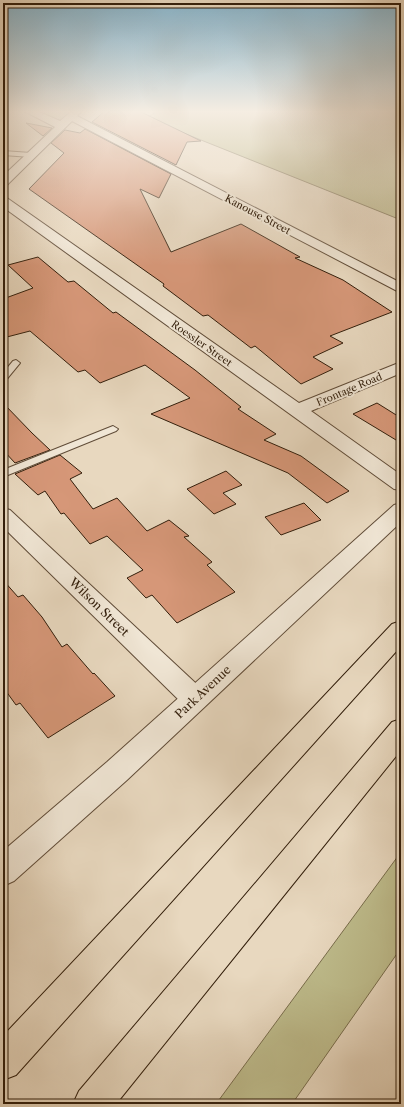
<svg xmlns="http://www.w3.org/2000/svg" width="404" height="1107" font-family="'Libre Caslon Text',serif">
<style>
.green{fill:#bebc8c;stroke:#786d4c}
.building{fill:#d69778;stroke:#321e0b}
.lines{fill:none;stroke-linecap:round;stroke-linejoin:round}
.service-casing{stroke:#604c38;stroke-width:2}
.minor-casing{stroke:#604c38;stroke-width:2}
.tertiary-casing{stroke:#604c38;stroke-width:2}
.motorway-casing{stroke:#321e0b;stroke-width:2}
.service{fill:#f0e6d5;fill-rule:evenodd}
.minor{fill:#f0e6d5;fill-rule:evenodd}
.tertiary{fill:#f0e6d5;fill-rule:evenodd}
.motorway{fill:#e8d8bf;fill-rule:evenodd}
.labels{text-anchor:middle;stroke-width:4;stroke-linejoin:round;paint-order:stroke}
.far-street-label{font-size:10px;fill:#321e0b;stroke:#f0e6d5}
.street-label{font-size:12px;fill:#321e0b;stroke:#f0e6d5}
</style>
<rect width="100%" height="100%" fill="#e8d8bf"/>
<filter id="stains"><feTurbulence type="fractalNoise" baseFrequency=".005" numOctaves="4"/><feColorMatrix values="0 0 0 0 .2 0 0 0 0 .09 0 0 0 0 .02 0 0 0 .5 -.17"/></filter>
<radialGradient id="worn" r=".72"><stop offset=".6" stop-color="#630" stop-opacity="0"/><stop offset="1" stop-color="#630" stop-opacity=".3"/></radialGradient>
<!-- green -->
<path class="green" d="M24 111H76L61 125Z
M158 111H401V220L146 118Z
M401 852V948L292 1104H216Z"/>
<!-- building -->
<path class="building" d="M105 111H139L201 141 187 142 176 165 92 122Z
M26 123 52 128 43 136Z
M85 129 171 174 159 198 140 189 171 252 241 224 300 257 295 258 343 280 392 312 330 336 343 343 313 357 333 369 301 384 255 346 251 348 208 315 203 316 163 286 164 284 29 189 64 153 51 143 65 130 80 133Z
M38 257 68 282 74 281 113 313 116 312 195 370 241 407 238 409 276 434 264 440 301 456 349 491 327 503 288 473 151 414 190 398 145 365 100 383 85 370 78 372 30 331 3 338V299L33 288 8 265Z
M3 403 32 433 50 450 15 463 3 450Z
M377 403 401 418V443L353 414Z
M60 455 82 473 70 479 93 509 117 498 147 531 169 520 189 536 184 537 212 562 207 565 235 592 177 623 152 595 146 598 127 578 143 570 107 536 90 544 64 513 61 514 45 491 38 495 15 474Z
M226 471 242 485 223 493 236 504 214 514 187 489Z
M304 503 321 520 281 535 265 517Z
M3 580 18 597 23 595 42 617 62 647 67 644 93 674 94 673 115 696 48 738 20 703 16 705 3 687Z"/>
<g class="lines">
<!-- service casing -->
<g class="service-casing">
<path id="service" d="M3 151 31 153 34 155 31 157 3 155Z
M16 360 20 363 6 380 3 381V373L13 361Z
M113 426 118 429 116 431 3 477V470Z"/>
</g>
<!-- minor casing -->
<g class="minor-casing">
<path id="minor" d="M24 111H37L60 121 72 111H82L77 116 401 283V293L72 121 7 185 3 186V176L55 127Z
M3 197 7 198 299 403 401 362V373L311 411 401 475V490L394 489 3 207Z
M3 508 10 510 204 691 208 699 204 707 195 710 186 707 3 527Z"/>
</g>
<!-- tertiary casing -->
<g class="tertiary-casing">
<path id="tertiary" d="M401 503V522L127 780 14 881 3 886V851L107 762 394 505Z"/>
</g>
<!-- motorway casing -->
<g class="motorway-casing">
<path id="motorway" d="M401 621V646L16 1075 3 1080V1036L392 624Z
M401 719V750L116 1104H73L79 1091 392 722Z"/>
</g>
<!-- service -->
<use href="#service" class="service"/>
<!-- minor -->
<use href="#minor" class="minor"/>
<!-- tertiary -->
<use href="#tertiary" class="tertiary"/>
<!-- motorway -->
<use href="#motorway" class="motorway"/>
</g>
<!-- sky -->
<linearGradient id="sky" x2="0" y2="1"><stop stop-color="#88b7d0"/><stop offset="0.42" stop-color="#f5ede2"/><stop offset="1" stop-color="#f5ede2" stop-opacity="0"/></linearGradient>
<rect width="404" height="266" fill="url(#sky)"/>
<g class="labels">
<!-- far-street labels -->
<g class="far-street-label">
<text transform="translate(258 214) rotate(28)" y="4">Kanouse Street</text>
<text transform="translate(202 343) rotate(35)" y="4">Roessler Street</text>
<text transform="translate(349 389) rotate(-23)" y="4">Frontage Road</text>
</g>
<!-- street labels -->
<g class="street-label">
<text transform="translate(99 607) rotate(44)" y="4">Wilson Street</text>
<text transform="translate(203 692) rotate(-43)" y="4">Park Avenue</text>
</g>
</g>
<!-- margin -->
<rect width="404" height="1107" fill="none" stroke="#e8d8bf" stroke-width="16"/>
<rect x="4" y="4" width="396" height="1099" fill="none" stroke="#321e0b" stroke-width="2"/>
<rect x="8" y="8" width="388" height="1091" fill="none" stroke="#321e0b"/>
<rect width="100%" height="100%" filter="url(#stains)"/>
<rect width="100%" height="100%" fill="url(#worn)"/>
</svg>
